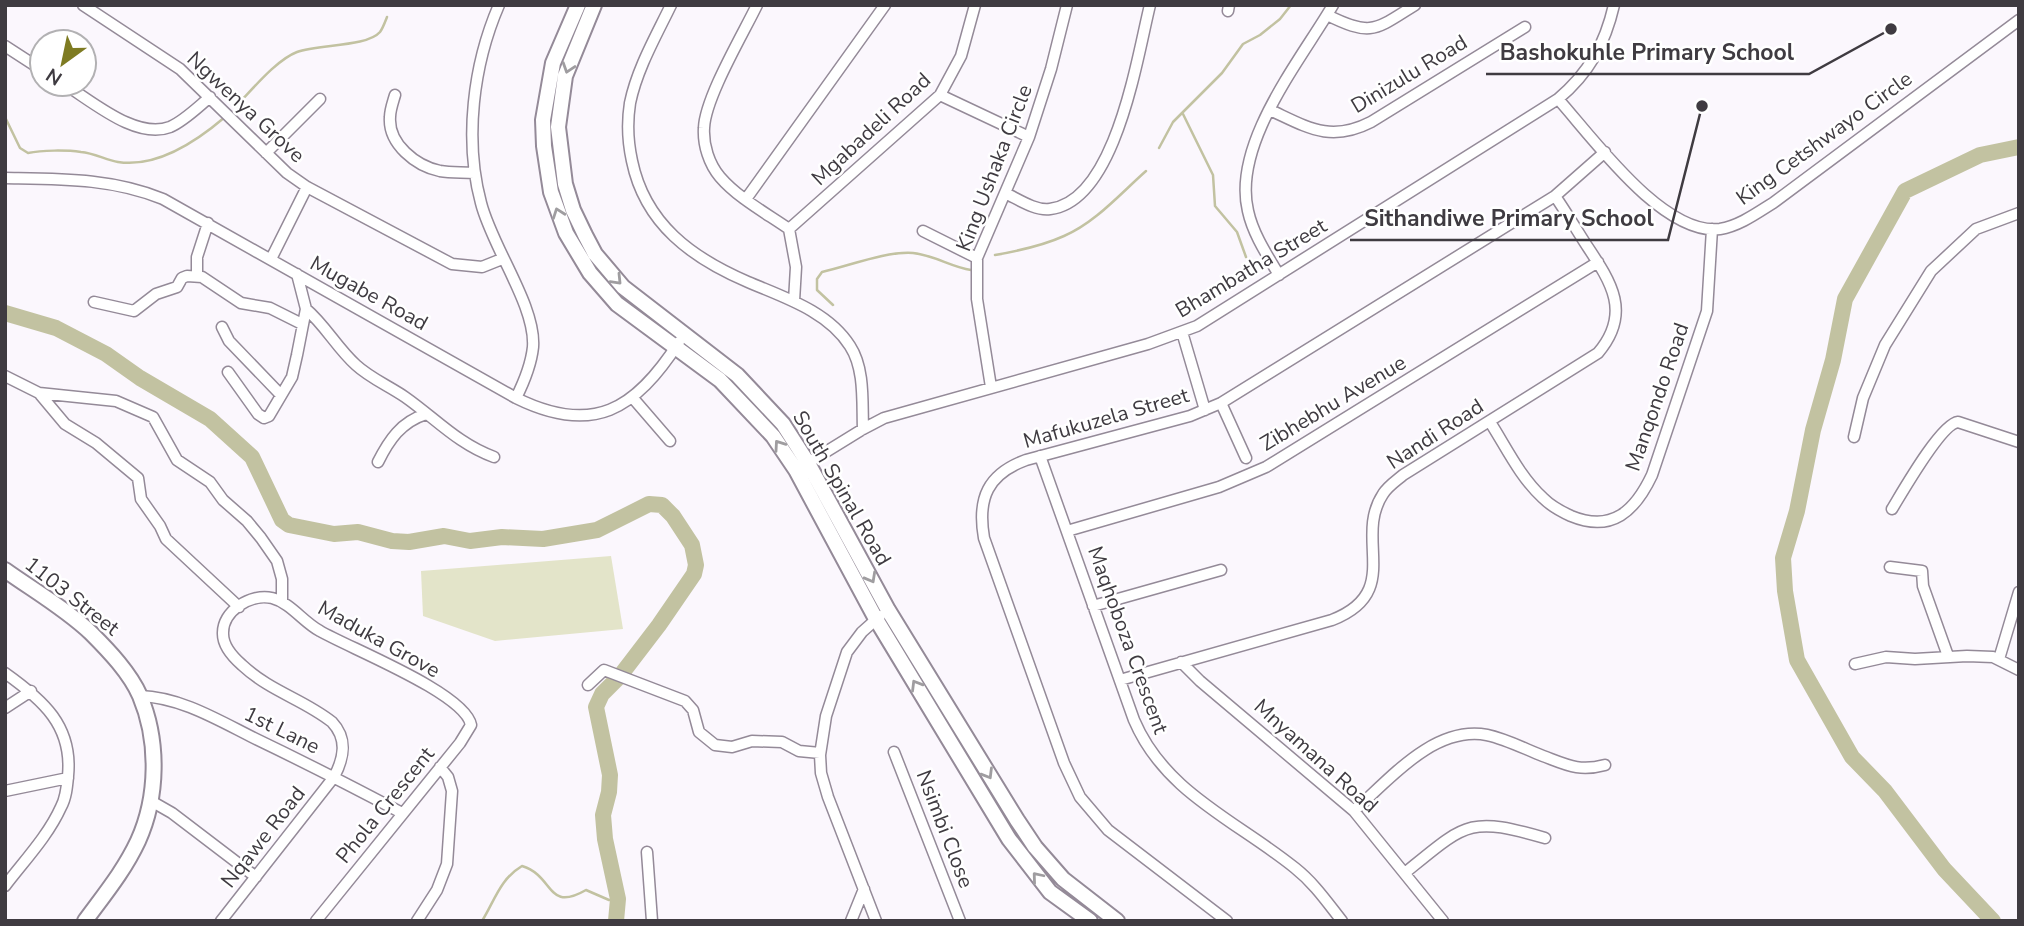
<svg xmlns="http://www.w3.org/2000/svg" width="2024" height="926" font-family="'Nunito Sans',sans-serif">
<style>
.green{fill:#e3e4c9}
.lines{fill:none;stroke-linecap:round;stroke-linejoin:round}
.stream{stroke:#c2c2a1;stroke-width:2.5}
.river{stroke:#c2c2a1;stroke-width:16}
.street-casing{stroke:#948a98;stroke-width:13}
.secondary-casing{stroke:#948a98;stroke-width:18}
.street{stroke:#fff;stroke-width:10}
.secondary{stroke:#fff;stroke-width:14}
.oneway{stroke:#9f9da0}
.labels{text-anchor:middle;stroke-width:5;stroke-linejoin:round;paint-order:stroke}
.street-label{font-size:21px;fill:#3f3b41;stroke:#fff}
.leader{fill:none;stroke:#3f3b41;stroke-width:2.5}
.callout-dot{fill:#3f3b41;stroke:#fff;stroke-width:2.5}
.callout-label{font-size:23px;text-anchor:middle;font-weight:bold;fill:#3f3b41;stroke:#fff;stroke-width:5;stroke-linejoin:round;paint-order:stroke}
</style>
<rect width="100%" height="100%" fill="#fbf7fd"/>
<!-- green -->
<path class="green" d="M611 556 623 629 495 641 423 616 421 571Z"/>
<g class="lines">
<!-- stream -->
<path class="stream" d="M236 106C252 90 276 60 297 52 318 44 367 47 380 32 383 28 385 22 387 17
M1183 114 1213 175 1215 206 1237 232 1246 257
M5 117 20 148 28 153C42 150 67 150 81 152 94 153 106 160 118 162 157 168 197 141 225 117
M1159 148 1173 122 1222 73 1243 44 1260 35 1280 19 1291 5
M995 255C1018 251 1042 246 1064 236 1095 223 1121 193 1146 171
M833 305 817 290V279L822 272C849 266 886 251 913 253 934 255 951 267 971 270
M482 921C495 900 500 879 522 866 555 876 546 913 586 890L609 900 618 899"/>
<!-- river -->
<path class="river" d="M5 313 56 328 106 354 140 378 210 419 252 457 282 520 289 525 334 534 358 532 392 541 409 542 444 536 470 541 502 537 543 539 597 530 649 504 662 505 673 516 692 545 696 565 694 574 659 625 620 676 602 694 596 707 610 775 609 792 603 815 605 839 618 899 616 921
M1993 921 1944 869 1885 791 1852 757 1797 660 1785 591 1783 558 1797 511 1813 430 1833 360 1845 299 1905 191 1980 155 2019 147"/>
<!-- street casing -->
<g class="street-casing">
<path id="street" d="M83 5 180 69 287 173 307 187 452 264 482 267 502 259
M499 5C473 65 464 140 481 203 492 247 536 306 533 347 531 366 524 382 516 398
M671 5C656 36 637 69 630 103 627 122 628 143 632 161 645 224 692 258 748 282 783 297 828 311 850 346 865 369 862 402 863 429
M757 5C743 34 705 98 704 128 703 145 709 164 720 177 738 198 766 213 789 229L796 267 794 301
M1228 11 1229 5
M1327 15C1372 37 1375 30 1415 5
M5 46 42 70
M64 84C92 101 136 140 170 127 184 121 198 107 210 97
M395 95C393 102 390 110 390 117 388 144 416 166 440 171 451 173 463 172 474 173
M940 95 1029 137
M1558 99C1593 138 1663 236 1720 229 1739 226 1757 213 1773 203L2019 20
M1270 110C1307 127 1330 143 1371 122L1525 27
M266 153 320 99
M5 178C60 179 112 178 163 199L516 398C593 436 635 410 679 342
M1005 193C1018 199 1035 211 1050 209 1116 201 1137 57 1150 5
M746 199 885 5
M789 229 940 95 961 56 975 5
M923 231 977 258
M271 259 307 187
M1279 275C1267 255 1253 234 1248 211 1232 144 1300 61 1333 5
M197 276V257L208 223
M94 302 134 311 156 294 177 287 182 278 187 276 202 277 241 303 270 308 302 324
M306 309C325 325 337 348 356 365 370 378 389 386 405 397 435 418 458 444 494 457
M222 327 229 341 280 394
M1182 332 1205 410
M228 372 258 414 264 418 269 416 292 377 297 355 306 309 297 274
M5 376 39 393 65 424 96 443 138 478 141 499 160 526 166 539 239 607
M991 387 977 299V258L1029 137 1051 69 1067 5
M39 393 116 401 153 417 177 460 210 482 223 500 247 521 261 538 277 561 282 579V602
M632 397 670 441
M1221 403 1246 458
M1490 422C1506 447 1520 477 1543 498 1551 506 1560 511 1571 516 1612 533 1635 511 1652 475L1707 311 1712 229
M1854 437 1863 398 1885 345 1931 271 1976 229 2019 213
M1040 456 1134 720C1165 793 1237 821 1295 868 1314 883 1327 902 1342 921
M378 462C389 440 401 422 426 414
M803 466 863 429 884 418 1148 344 1197 326 1558 99C1589 73 1605 44 1614 5
M1892 509C1903 491 1941 424 1958 422L2019 442
M1067 531 1219 487 1266 467 1598 262
M1890 567 1922 571 1923 586 1948 656
M1093 606 1221 570
M1999 659 2019 592
M1181 662 1200 681 1354 811 1443 921
M1855 664 1886 657 1915 659 1967 656 1993 657 2019 670
M5 673C43 700 73 726 68 776 67 787 66 798 61 807 48 836 24 861 5 886
M1120 680 1332 620C1404 592 1353 539 1383 494 1388 486 1396 481 1403 475L1598 353C1632 313 1611 282 1587 246 1576 229 1566 212 1555 196
M588 685 604 670 685 701 693 710 699 732 715 745 732 747 752 741 782 742 799 751 820 753
M140 696C180 697 218 720 254 738 304 762 353 787 402 813
M5 708 31 691
M894 752 960 921
M5 791 68 778
M151 801 172 813 256 877
M1354 811C1389 780 1434 725 1487 735 1506 739 1525 749 1543 756 1567 765 1579 772 1605 765
M647 852 652 921
M1406 872C1466 823 1469 816 1545 838
M221 921 334 777C344 758 348 739 332 722 303 699 271 692 242 665 234 658 223 646 223 634 222 611 251 593 272 598 291 603 303 622 320 631 349 648 465 693 471 725L460 743 316 921
M417 921 437 890 447 864 452 791 448 777 440 767
M851 921 864 889
M876 921 828 797 821 773 820 755 826 716 847 652 862 632 880 616
M1227 921 1108 830 1080 797 1064 763 984 538C977 498 988 474 1026 460L1190 416 1221 403 1555 196 1605 152"/>
</g>
<!-- secondary casing -->
<g class="secondary-casing">
<path id="secondary" d="M578 5 553 63 543 120 544 146 551 192 566 233 590 273 617 304 720 380 773 436 796 470 876 619 1009 839 1050 892 1090 921
M594 5 565 76 558 127 565 184 573 210 585 235 595 254 623 287 737 375 783 424 808 463 888 610 1017 820 1035 847 1063 879 1117 921
M5 570C33 590 66 609 91 633 109 651 130 673 140 696 159 741 158 797 138 841 124 871 104 895 85 921"/>
</g>
<!-- street -->
<use href="#street" class="street"/>
<!-- secondary -->
<use href="#secondary" class="secondary"/>
</g>
<!-- one-way arrows -->
<defs><path id="oneway-chevron" d="M-2-3.5L2.5 0L-2 3.5" fill="none" stroke-width="1.6" stroke-linecap="round" stroke-linejoin="round" transform="scale(1.75)"/></defs>
<g class="oneway">
<use href="#oneway-chevron" transform="translate(568 68) rotate(108)"/>
<use href="#oneway-chevron" transform="translate(558 213) rotate(-110)"/>
<use href="#oneway-chevron" transform="translate(617 280) rotate(46)"/>
<use href="#oneway-chevron" transform="translate(779 445) rotate(-125)"/>
<use href="#oneway-chevron" transform="translate(871 578) rotate(61)"/>
<use href="#oneway-chevron" transform="translate(916 685) rotate(-121)"/>
<use href="#oneway-chevron" transform="translate(988 774) rotate(59)"/>
<use href="#oneway-chevron" transform="translate(1037 877) rotate(-130)"/>
</g>
<g class="labels">
<!-- street labels -->
<g class="street-label">
<text transform="translate(1409 74) rotate(-31)" y="7">Dinizulu Road</text>
<text transform="translate(246 107) rotate(43)" y="7">Ngwenya Grove</text>
<text transform="translate(871 129) rotate(-43)" y="7">Mgabadeli Road</text>
<text transform="translate(1824 138) rotate(-36)" y="7">King Cetshwayo Circle</text>
<text transform="translate(994 168) rotate(-69)" y="7">King Ushaka Circle</text>
<text transform="translate(1251 268) rotate(-31)" y="7">Bhambatha Street</text>
<text transform="translate(369 293) rotate(29)" y="7">Mugabe Road</text>
<text transform="translate(1657 397) rotate(-71)" y="7">Manqondo Road</text>
<text transform="translate(1333 403) rotate(-31)" y="7">Zibhebhu Avenue</text>
<text transform="translate(1106 418) rotate(-16)" y="7">Mafukuzela Street</text>
<text transform="translate(1435 434) rotate(-33)" y="7">Nandi Road</text>
<text transform="translate(842 488) rotate(60)" y="7">South Spinal Road</text>
<text transform="translate(72 596) rotate(38)" y="7">1103 Street</text>
<text transform="translate(379 639) rotate(29)" y="7">Maduka Grove</text>
<text transform="translate(1128 640) rotate(70)" y="7">Maqhoboza Crescent</text>
<text transform="translate(282 730) rotate(26)" y="7">1st Lane</text>
<text transform="translate(1316 756) rotate(42)" y="7">Mnyamana Road</text>
<text transform="translate(385 805) rotate(-51)" y="7">Phola Crescent</text>
<text transform="translate(945 829) rotate(69)" y="7">Nsimbi Close</text>
<text transform="translate(263 837) rotate(-52)" y="7">Nqawe Road</text>
</g>
</g>
<!-- callouts -->
<path class="leader" d="M1891 29L1809 74H1486M1702 106L1668 240H1350"/>
<g class="callout-dot">
<circle cx="1891" cy="29" r="7"/>
<circle cx="1702" cy="106" r="7"/>
</g>
<g class="callout-label">
<text x="1647" y="60">Bashokuhle Primary School</text>
<text x="1509" y="226">Sithandiwe Primary School</text>
</g>
<!-- border -->
<rect width="2024" height="926" fill="none" stroke="#3f3b41" stroke-width="14"/>
<!-- north arrow -->
<g transform="translate(63 63) rotate(213)"><circle r="33" fill="#ffffff" stroke="#b2b1b3" stroke-width="2"/>
<path d="M0-5L12 26L0 18L-12 26Z" fill="#7e7b22"/>
<text y="-10" font-size="19" font-weight="bold" text-anchor="middle" fill="#3f3b41">N</text>
</g>
</svg>
